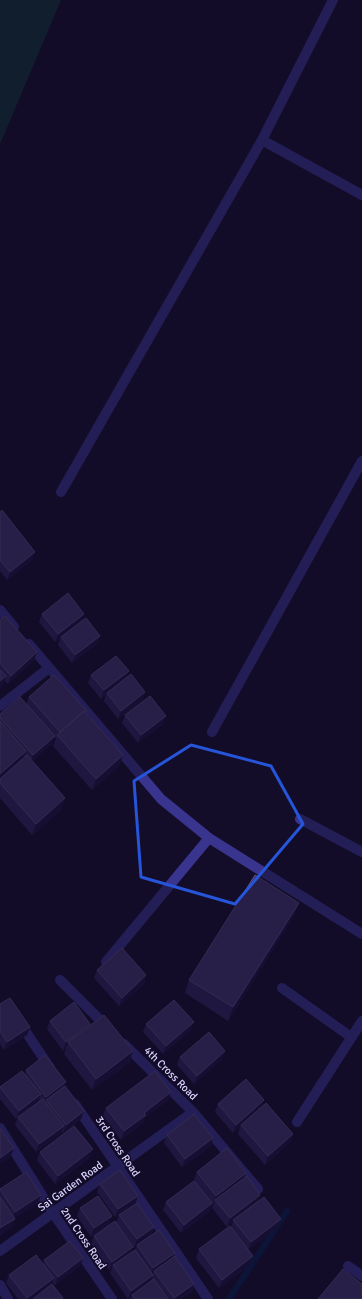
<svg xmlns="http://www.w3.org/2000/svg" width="362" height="1299" font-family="Signika,sans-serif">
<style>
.green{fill:#103433}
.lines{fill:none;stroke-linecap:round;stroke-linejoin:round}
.stream{stroke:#051d4b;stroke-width:6}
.lane{stroke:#39348d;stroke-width:10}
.street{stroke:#39348d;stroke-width:10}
.wall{fill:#302459}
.shaded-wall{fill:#1d133e}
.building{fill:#42376a;stroke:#5a5082}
.marked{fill:none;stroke:#2655da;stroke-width:3;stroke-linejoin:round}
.labels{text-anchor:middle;stroke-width:3;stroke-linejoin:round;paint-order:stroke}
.street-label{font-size:11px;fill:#dbd5ff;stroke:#130d29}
</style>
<rect width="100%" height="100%" fill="#130d29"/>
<!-- green -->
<path class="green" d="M0 0H61L0 144Z"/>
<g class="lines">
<!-- stream -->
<path class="stream" d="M229 1299 287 1211"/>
<!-- lane -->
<path class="lane" d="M262 140 333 0
M61 492 262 140 362 195
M212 732 362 461
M300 819 362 852"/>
<!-- street -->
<path class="street" d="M0 610 14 627
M29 644 161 799 209 838 362 934
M0 706 49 668
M106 962 209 838
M60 980 108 1028
M282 988 351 1037
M22 1026 50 1068
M124 1044 193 1112 258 1189
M75 1104 208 1299
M297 1122 362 1021
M0 1128 53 1213 112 1299
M0 1251 193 1112
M348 1266 362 1276
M0 1285 8 1299"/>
</g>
<!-- wall -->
<path class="wall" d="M0 512 32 560 7 580 0 571Z
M42 614 82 620 97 644 72 663 58 645 60 639 55 642 39 622Z
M0 620 37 652 34 660 8 684 4 680 3 685 0 687Z
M129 671 126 678 145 692 142 700 118 719 104 701 106 694 101 699 88 683 91 675Z
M29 697 87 711 86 713 123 755 119 766 92 790 53 746 56 738 54 737 52 744 32 761 61 810 32 835 0 798V714L26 704Z
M125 715 163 724 138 743 122 723Z
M294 916 228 1021 185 993 189 980Z
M97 970 146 975 144 984 119 1006 94 978Z
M0 1004 30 1027 27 1035 4 1050 0 1044Z
M50 1021 90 1026 133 1051 129 1063 92 1090 64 1054 66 1049 63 1051 47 1029Z
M146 1024 191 1030 163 1054 143 1032Z
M180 1057 222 1059 194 1084 177 1065Z
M26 1070 64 1086 84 1111 81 1119 63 1133 62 1131 61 1134 36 1152 15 1125 18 1117 16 1119 0 1099V1087L25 1074Z
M168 1100 144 1118 143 1123 121 1140 103 1116 106 1108Z
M218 1104 262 1107 293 1134 290 1142 265 1165 238 1134 240 1127 233 1133 215 1112Z
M167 1135 213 1138 210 1147 182 1167 164 1143Z
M40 1152 90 1158 55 1184 37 1160Z
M197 1172 244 1178 258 1202 281 1219 278 1227 248 1250 253 1256 250 1265 219 1288 196 1258 199 1249 231 1227 233 1222 227 1227 212 1208 214 1203 213 1204H212L209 1212 181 1233 163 1210 166 1202 194 1181V1180Z
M100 1184 138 1196 135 1204 115 1217 97 1192Z
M0 1190 41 1195 38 1203 14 1218 12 1227 0 1235Z
M80 1208 112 1216 109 1224 91 1237 77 1216Z
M119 1215 154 1227 151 1235 134 1248 119 1227 131 1252 135 1250 137 1245 173 1258 194 1284 192 1292 181 1299H130L131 1297 128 1299 110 1273 112 1268 109 1270 91 1244 94 1236 116 1223Z
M83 1258 80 1266 55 1285 52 1282 51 1285 62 1299H18L6 1283 9 1275 43 1263 44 1260Z"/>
<!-- shaded-wall -->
<path class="shaded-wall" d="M35 552 32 560 7 580 10 572Z
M84 614 81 622 61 637 60 639 55 642 58 634Z
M100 636 97 644 72 663 75 655Z
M37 652 34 660 8 684 11 676Z
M129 671 126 679 107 693 101 699 104 690Z
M6 676 3 685 0 687V681Z
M145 692 142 700 118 719 121 711Z
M166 716 163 724 138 743 141 735Z
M55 736 52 744 30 764 33 755Z
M26 751 22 762 0 781V774Z
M123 755 119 766 92 790 96 779Z
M65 798 61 810 32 835 36 824Z
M299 903 294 916 228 1021 233 1007Z
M146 975 144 984 119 1006 122 998Z
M194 1022 191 1030 163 1054 166 1046Z
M90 1024 87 1032 68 1042 66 1049 63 1051 66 1042Z
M30 1027 27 1035 4 1050 7 1042Z
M133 1051 129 1063 92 1090 96 1079Z
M225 1051 222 1059 194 1084 197 1076Z
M66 1082 63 1090 46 1100 45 1104 43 1105 46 1097Z
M171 1092 168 1100 144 1118 143 1123 121 1140 124 1131 144 1113Z
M41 1094 38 1103 16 1119 19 1111Z
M264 1100 261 1108 241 1125 240 1127 233 1133 236 1125Z
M84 1111 81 1119 63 1133 66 1125Z
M64 1126 61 1134 36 1152 39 1144Z
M293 1134 290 1142 265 1165 268 1156Z
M213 1138 210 1147 182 1167 185 1159Z
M14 1148 11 1156 0 1164V1158Z
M93 1149 90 1158 55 1184 58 1176Z
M246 1173 243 1181 215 1200 214 1203 213 1204 216 1196Z
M41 1195 38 1203 12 1220 15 1212Z
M260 1195 257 1203 233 1220V1222L227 1227 230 1218Z
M138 1196 135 1204 115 1217 118 1209Z
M212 1203 209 1212 181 1233 184 1225Z
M112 1216 109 1224 91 1237 94 1228Z
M15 1219 12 1227 0 1235V1228Z
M281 1219 278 1227 248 1250 251 1242Z
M154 1227 151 1235 134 1248 137 1239Z
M133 1247 130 1255 113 1265 112 1268 109 1270 112 1262Z
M175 1253 172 1261 154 1271 153 1274 150 1276 153 1268Z
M253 1256 250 1265 219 1288 222 1280Z
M83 1258 80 1266 55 1285 58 1277Z
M153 1275 150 1283 132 1295 131 1297 128 1299 131 1291Z
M54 1278 51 1286 34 1299H27V1298Z
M194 1284 192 1292 181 1299H174V1298Z"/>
<!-- building -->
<path class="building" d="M2 510 35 552 10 572 0 560V512Z
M68 593 84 614 58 634 42 614Z
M5 616 37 652 11 676 0 663V620Z
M86 618 100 636 75 655 61 637Z
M116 656 129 671 104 690 91 675Z
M0 670 6 676 0 681Z
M131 674 145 692 121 711 107 693Z
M54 675 87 711 85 712 84 711 60 732 29 697Z
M150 696 166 716 141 735 125 715Z
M20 697 55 736 33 755 0 718V714Z
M84 711 123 755 96 779 57 735Z
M0 721 26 751 0 774Z
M27 755 65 798 36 824 0 783V779Z
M255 875 299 903 233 1007 189 980Z
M122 948 146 975 122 998 97 970Z
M10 998 30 1027 7 1042 0 1031V1004Z
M174 1000 194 1022 166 1046 146 1024Z
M74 1002 90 1024 66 1042 50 1021Z
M104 1015 133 1051 96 1079 68 1042Z
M209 1032 225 1051 197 1076 180 1057Z
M45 1055 66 1082 46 1097 26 1070Z
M22 1071 41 1094 19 1111 0 1087Z
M155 1071 171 1092 144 1113 146 1115 124 1131 106 1108Z
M246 1079 264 1100 236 1125 218 1104Z
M65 1086 84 1111 66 1125 46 1100Z
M43 1099 64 1126 39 1144 18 1117Z
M266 1103 293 1134 268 1156 241 1125Z
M194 1114 213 1138 185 1159 167 1135Z
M74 1126 93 1149 58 1176 40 1152Z
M0 1128 14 1148 0 1158Z
M227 1148 246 1173 216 1196 197 1172Z
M120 1170 138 1196 118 1209 100 1184Z
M26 1172 41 1195 15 1212 0 1189Z
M247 1176 260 1195 230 1218 215 1200Z
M194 1181 212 1203 184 1225 166 1202Z
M98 1196 112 1216 94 1228 80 1208Z
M0 1197 15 1219 0 1228Z
M264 1197 281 1219 251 1242 233 1220Z
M137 1203 154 1227 137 1239 119 1215Z
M115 1221 133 1247 112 1262 94 1236Z
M230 1226 253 1256 222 1280 199 1249Z
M159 1230 175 1253 153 1268 137 1245Z
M70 1241 83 1258 58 1277 44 1260Z
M135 1250 153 1275 131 1291 113 1265Z
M36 1255 54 1278 27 1298 9 1275Z
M175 1256 194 1284 174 1298 154 1271Z
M343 1269 362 1284V1299H318Z
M154 1279 168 1299H135L132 1295Z
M52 1284 63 1298 61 1299H33Z"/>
<!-- marked area -->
<path d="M0 0H362V1299H0ZM191 745 271 766 303 824 235 904 141 877 134 781Z" fill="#130d29" fill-opacity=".55" fill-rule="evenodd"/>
<path class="marked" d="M191 745 271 766 303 824 235 904 141 877 134 781Z"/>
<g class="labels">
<!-- street labels -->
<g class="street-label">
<text transform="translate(171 1073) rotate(45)" y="4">4th Cross Road</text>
<text transform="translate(118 1146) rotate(56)" y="4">3rd Cross Road</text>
<text transform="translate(70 1186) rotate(-36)" y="4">Sai Garden Road</text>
<text transform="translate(84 1238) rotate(56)" y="4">2nd Cross Road</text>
</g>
</g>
</svg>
